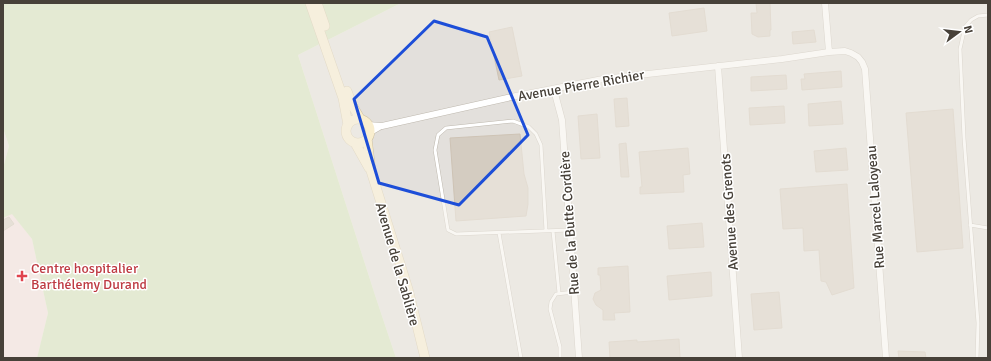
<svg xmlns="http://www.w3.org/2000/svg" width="991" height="361" font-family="Signika,sans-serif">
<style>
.residential{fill:#e7e2d9}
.industrial{fill:#e3e0dc}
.medical{fill:#f3e1df}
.green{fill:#d1e3b8}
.building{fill:#d4ccc1;stroke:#cec3b5}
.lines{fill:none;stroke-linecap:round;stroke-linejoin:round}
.service-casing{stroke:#beb8ae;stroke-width:4}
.minor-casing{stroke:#beb8ae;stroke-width:7}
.secondary-casing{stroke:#cec09f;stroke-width:10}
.service{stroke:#fff;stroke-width:3}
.minor{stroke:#fff;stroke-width:6}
.secondary{stroke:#f9eecf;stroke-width:9}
.marked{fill:none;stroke:#1d4ed8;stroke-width:3;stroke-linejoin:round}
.health-dot{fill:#e0444e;stroke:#fff;stroke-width:1.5}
.labels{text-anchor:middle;stroke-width:3;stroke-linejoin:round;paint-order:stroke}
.street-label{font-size:14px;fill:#474139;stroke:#fff}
.health-label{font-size:14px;fill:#be3a42;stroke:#fff;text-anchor:start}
</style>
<rect width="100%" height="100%" fill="#f4f0ea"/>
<!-- residential -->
<path class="residential" d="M3 128 9 146 3 168Z"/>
<!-- industrial -->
<path class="industrial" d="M401 3H988V358H396L375 295 298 55Z"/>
<!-- medical -->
<path class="medical" d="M12 213 32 239 48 313 37 358H3V218Z"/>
<!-- green -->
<path class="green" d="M3 3H401L298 55 375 295 396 358H37L48 313 32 239 12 214 3 218V168L9 146 3 128Z"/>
<!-- building -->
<path class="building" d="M756 3H770L771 30H770V36L758 37 752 34 751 13H757Z
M704 8 707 31 672 36 669 13Z
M512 27 522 76 499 80 489 32Z
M814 30 816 42 793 44 792 32Z
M841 71 842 87 802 90 801 79H805L804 74Z
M786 75 787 89 751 91V77Z
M627 98 629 126 616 127 614 99Z
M841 101 843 124 809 126 808 104Z
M784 106 785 123 750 125 749 108Z
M953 109 963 248 917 252 906 113Z
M597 114 600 158 581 159 578 116Z
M520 134 524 174 528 188V204L526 216 456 221 450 138Z
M626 143 629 177H621L619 144Z
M688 148 690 174 683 175 684 192 640 194V187H642L639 152Z
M846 148 848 170 816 172 814 151Z
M847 184 854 288 832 295 826 282 821 281 819 250 804 251 803 228 783 229 780 189Z
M9 217 14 224 3 231V220Z
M702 223 704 247 669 249 667 226Z
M628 266 630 312 614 313 615 320H603V310L596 305 593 299 595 293 601 290 600 275H598V268Z
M711 272 712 296 669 300 667 276Z
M779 292 782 328 754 330 751 294Z
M679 339 680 358H610L609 342 637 340V342Z
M898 351 925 352 926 358H899Z"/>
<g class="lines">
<!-- service casing -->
<g class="service-casing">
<path id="service" d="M970 225 988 228
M546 231 541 145 536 134 529 127 513 121 446 128 438 135 435 150 448 230 456 234 570 230
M553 231 559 293
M499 233 521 358
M560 358V347L550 309 551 302 556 294 574 292
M977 358 978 323 964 138 960 49 965 27 971 20 978 16 988 15"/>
</g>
<!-- minor casing -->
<g class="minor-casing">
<path id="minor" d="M825 3 829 52
M718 66 739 358
M554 90 562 120 579 358
M367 125 382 126 516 96 603 79 782 59 829 52 845 51 851 53 858 57 862 62 865 69 886 358
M369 133 381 126"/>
</g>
<!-- secondary casing -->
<g class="secondary-casing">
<path id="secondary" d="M310 3 343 98 348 125
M317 3 325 26
M347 91 352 105 361 120
M346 131a12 12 0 1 1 24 0a12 12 0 1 1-24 0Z
M367 138 371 171 408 289 425 358
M355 143 369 168"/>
</g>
<!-- service -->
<use href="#service" class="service"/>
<!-- minor -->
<use href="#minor" class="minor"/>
<!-- secondary -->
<use href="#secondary" class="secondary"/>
</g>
<!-- marked area -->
<path d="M0 0H991V361H0ZM434 21 487 37 528 135 459 205 379 183 354 99Z" fill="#f4f0ea" fill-opacity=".55" fill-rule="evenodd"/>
<path class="marked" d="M434 21 487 37 528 135 459 205 379 183 354 99Z"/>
<!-- markers -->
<path class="health-dot" d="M20 270h4v4h4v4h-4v4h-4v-4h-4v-4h4z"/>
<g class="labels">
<!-- street labels -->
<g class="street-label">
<text transform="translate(581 85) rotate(-10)" y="5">Avenue Pierre Richier</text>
<text transform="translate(875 207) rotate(-94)" y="5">Rue Marcel Laloyeau</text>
<text transform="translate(729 212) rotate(-94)" y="5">Avenue des Grenots</text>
<text transform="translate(569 223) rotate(-94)" y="5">Rue de la Butte Cordière</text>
<text transform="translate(398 264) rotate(74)" y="5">Avenue de la Sablière</text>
</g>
<!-- health labels -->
<g class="health-label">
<text x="31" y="273">Centre hospitalier<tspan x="31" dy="16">Barthélemy Durand</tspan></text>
</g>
</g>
<!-- border -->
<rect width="991" height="361" fill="none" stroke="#474139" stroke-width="8"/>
<!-- north arrow -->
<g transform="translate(959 32) rotate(75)" stroke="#ffffff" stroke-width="3" paint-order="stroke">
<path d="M0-3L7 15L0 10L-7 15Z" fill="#474139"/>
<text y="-6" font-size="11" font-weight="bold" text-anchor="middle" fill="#474139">N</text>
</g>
</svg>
